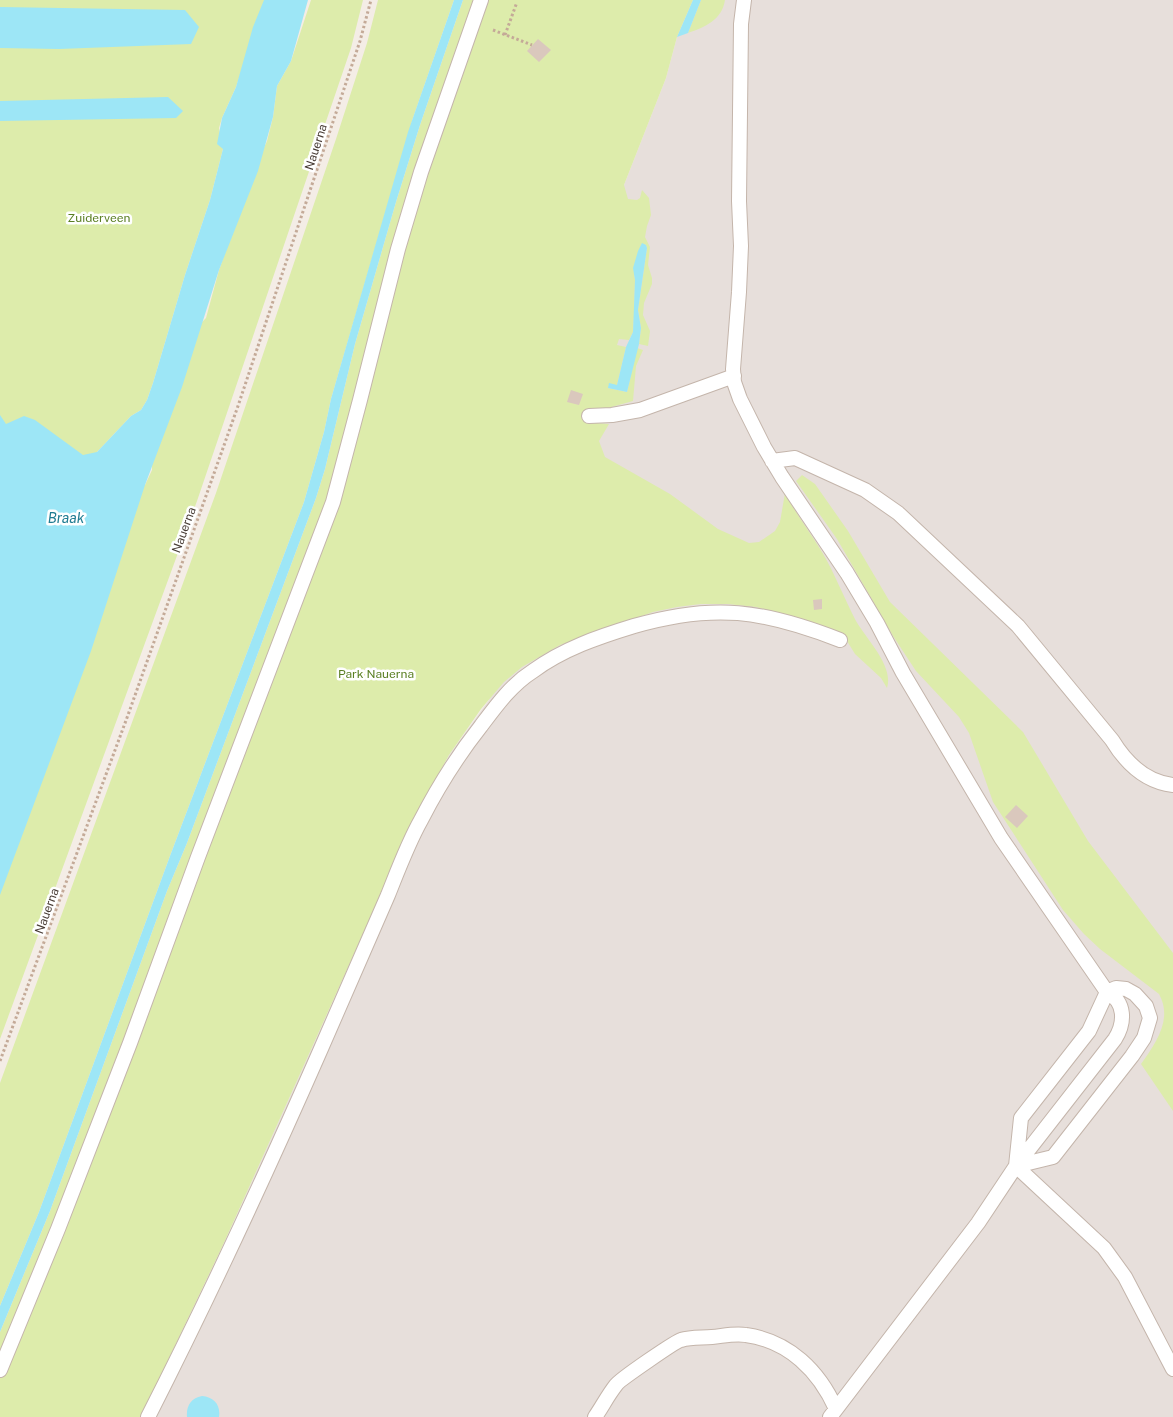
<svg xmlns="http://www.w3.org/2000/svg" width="1173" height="1417" font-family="'Public Sans',sans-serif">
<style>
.industrial{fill:#e7dfdb}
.green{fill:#ddecab}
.water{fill:#9de6f6}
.building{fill:#dac8bd}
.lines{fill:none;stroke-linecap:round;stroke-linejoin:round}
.lane-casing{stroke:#c4b5ab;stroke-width:16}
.path{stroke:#c4aa98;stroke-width:3;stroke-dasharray:2.5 2.5;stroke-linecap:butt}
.lane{stroke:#fff;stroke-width:14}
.labels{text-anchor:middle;stroke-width:5;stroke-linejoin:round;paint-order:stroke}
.street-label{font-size:12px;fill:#483c35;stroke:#fff}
.park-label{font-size:12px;fill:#5a7f23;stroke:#fff}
.water-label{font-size:14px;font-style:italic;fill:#207c92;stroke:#fff}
</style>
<rect width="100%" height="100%" fill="#f4ede6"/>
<!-- industrial -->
<path class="industrial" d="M693 0H1173V1417H141L223 1245 417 814 449 755 489 700 624 185 666 78 677 37Z"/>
<!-- green -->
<path class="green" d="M0 0H265L236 87 222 118 219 128 223 149 210 200 185 275 153 383 147 400 141 410 131 416 97 452 145 485 152 470V459L201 323 206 318 219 270 257 163 267 141 273 117 277 86 291 61 311 0H363L351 48 197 501 0 1039Z
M378 0H454L413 118 331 399 324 432 304 502 170 856 39 1212 0 1306V1083L216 493 336 139 367 43Z
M463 0H693L677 37 666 78 624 185 628 199 637 200 640 198 642 190 649 198 651 215 647 226 645 237 650 247 648 265 652 278V284L644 303 643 315 650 331 648 346 639 344 641 328 638 310 647 248 645 244 634 273 635 280 634 316 633 332 629 340 619 339 617 345 626 347 617 385 608 388 627 392 637 348 643 350 636 366 633 401 608 408 587 410 586 422 609 424 599 441 605 457 670 494 718 529 749 543 759 542 775 531 780 522 785 493C796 514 810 532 822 552 835 574 844 598 856 621 867 640 894 666 887 688L881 678 855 654 842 633 818 624 756 607 728 604H701L677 607 653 612 560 645 522 667 504 682 481 709 449 755 417 814 223 1245 141 1417H0V1332L50 1211 167 891 187 843 316 498 325 469 355 344 396 202 420 125Z
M701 0H725C722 20 705 27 688 33Z
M802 475 815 484 848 531 890 602 1023 732 1088 841 1173 953V1111L1141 1064C1156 1043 1173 1019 1159 994L1100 949 1084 934 1063 910 993 802 969 733 959 717 916 671 893 636 837 539 796 481Z"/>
<!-- water -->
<path class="water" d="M264 0H308L291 61 277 86 273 117 258 171 219 270 182 387 145 485 91 651 0 895V415L6 424 24 416 35 420 83 455 97 452 131 416 141 410 147 400 153 383 185 275 210 200 223 149 217 144 222 118 236 87 253 27Z
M454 0H463L420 125 396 202 355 344 325 469 316 498 187 843 167 891 50 1211 0 1332V1306L39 1212 170 856 304 502 324 432 331 399 408 132Z
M693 0H701L688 33 677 37Z
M0 7 185 10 199 27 191 44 59 49 0 48Z
M168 97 183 111 176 118 0 121V101Z
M642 243 646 245 647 248 638 310 641 328 639 344 627 392 608 388 609 383 617 385 626 347 633 332 635 280 633 268 638 251Z
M202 1396C214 1397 221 1405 219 1417H187C186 1406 191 1398 202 1396Z"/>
<!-- building -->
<path class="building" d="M538 39 551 50 539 62 527 51Z
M571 390 583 394 579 405 567 402Z
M822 599V609L814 610 813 600Z
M1016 805 1028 816 1017 828 1005 817Z"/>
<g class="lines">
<!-- lane casing -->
<g class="lane-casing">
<path id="lane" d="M744 0 741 24 739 201 741 246 739 292 733 369 734 382 740 399 764 447 782 477 847 573 877 623 903 673 1001 838 1107 992C1126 1002 1125 1023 1115 1039L1016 1166 978 1223 830 1417
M589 416 612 415 640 410 734 376
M772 461 795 458 865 490 898 513 1018 626 1112 740C1126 763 1146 782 1173 785
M1116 988 1126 989 1135 994 1146 1006 1150 1018 1144 1038 1132 1056 1053 1157 1016 1166 1021 1118 1089 1031 1107 992Z
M1016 1166 1104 1248 1125 1277 1173 1369
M0 1370 58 1229 130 1043 198 857 333 502 360 400 398 249 421 172 481 0
M148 1417C209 1297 266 1174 320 1051 343 999 365 947 388 895 398 870 408 843 421 820 438 787 458 755 481 726 496 706 511 685 533 671 563 649 598 637 634 626 714 603 763 610 840 640
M595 1417C602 1407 608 1395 616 1385 619 1380 676 1341 681 1340 691 1337 702 1338 712 1337 723 1336 735 1333 746 1335 789 1341 819 1371 836 1409"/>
</g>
<!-- path -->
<path class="path" d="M493 30 532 45
M505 35 517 2
M0 1061 128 715 238 406 360 41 371 0"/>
<!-- lane -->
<use href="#lane" class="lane"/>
</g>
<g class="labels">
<!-- street labels -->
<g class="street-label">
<text transform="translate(316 147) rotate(-72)" y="4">Nauerna</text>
<text transform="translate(184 530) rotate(-70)" y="4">Nauerna</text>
<text transform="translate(47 911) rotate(-70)" y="4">Nauerna</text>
</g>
<!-- park labels -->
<g class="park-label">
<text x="99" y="222">Zuiderveen</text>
<text x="376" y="678">Park Nauerna</text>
</g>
<!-- water labels -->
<g class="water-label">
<text x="66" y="523">Braak</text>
</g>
</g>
</svg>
